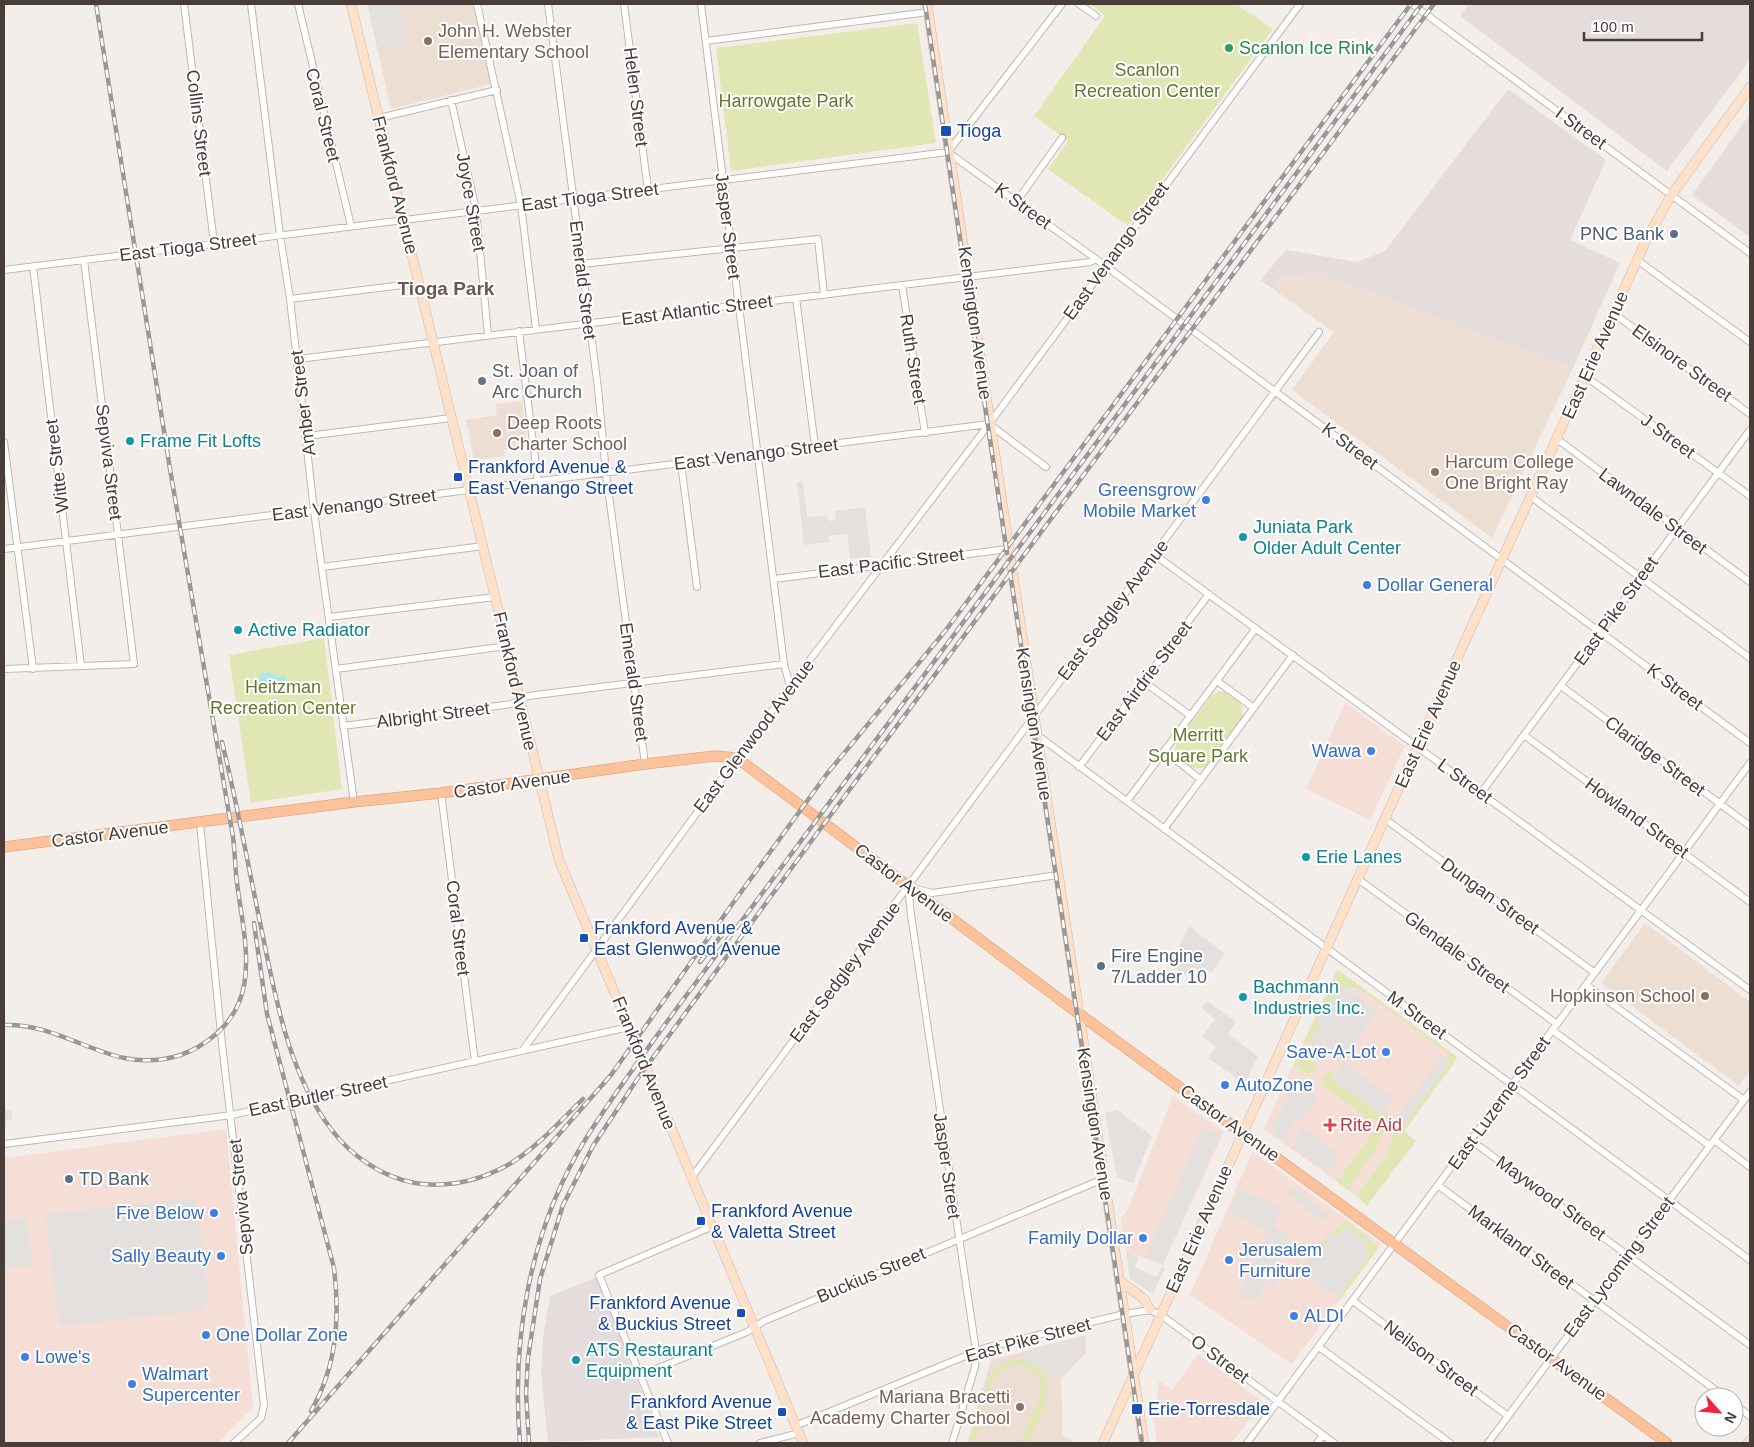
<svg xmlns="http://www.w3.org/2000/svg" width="1754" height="1447" font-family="Helvetica,sans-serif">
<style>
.commercial{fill:#f5ded6}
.industrial{fill:#e4dddb}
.education{fill:#edded4}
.green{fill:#e0e7b4}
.parking{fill:#e3e0de}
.water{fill:#a8e8ef}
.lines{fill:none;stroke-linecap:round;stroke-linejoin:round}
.street-casing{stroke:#c3b6af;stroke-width:8}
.secondary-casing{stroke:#d6b59d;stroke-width:10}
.primary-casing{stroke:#e1986b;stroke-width:11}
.street{stroke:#fff;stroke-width:6}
.secondary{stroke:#fde1cb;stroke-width:9}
.primary{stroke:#fbc29c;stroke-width:10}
.rail-casing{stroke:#989898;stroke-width:4.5}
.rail{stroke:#fff;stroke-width:2.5;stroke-dasharray:8;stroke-linecap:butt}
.education-dot{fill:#8d6e63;stroke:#fff;stroke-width:2}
.leisure-dot{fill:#2e9e5b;stroke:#fff;stroke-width:2}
.transit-dot{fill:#1a4fb4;stroke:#fff;stroke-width:2}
.service-dot{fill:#5c6f8a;stroke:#fff;stroke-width:2}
.worship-dot{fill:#6b7280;stroke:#fff;stroke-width:2}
.culture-dot{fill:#0f9aa8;stroke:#fff;stroke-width:2}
.shop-dot{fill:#3f7fe0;stroke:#fff;stroke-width:2}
.health-dot{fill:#e0444e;stroke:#fff;stroke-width:2}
.labels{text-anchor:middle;stroke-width:4;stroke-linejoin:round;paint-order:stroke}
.education-label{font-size:18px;fill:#785e54;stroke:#fff;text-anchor:start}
.leisure-label{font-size:18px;fill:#27864d;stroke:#fff;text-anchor:start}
.park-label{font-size:18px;fill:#62792c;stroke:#fff}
.street-label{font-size:18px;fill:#483d38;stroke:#fff}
.transit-label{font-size:18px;fill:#164399;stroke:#fff;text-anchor:start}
.service-label{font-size:18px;fill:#4e5e75;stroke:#fff;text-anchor:start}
.worship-label{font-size:18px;fill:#5b616d;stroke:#fff;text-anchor:start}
.culture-label{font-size:18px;fill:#0d838f;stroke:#fff;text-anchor:start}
.shop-label{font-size:18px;fill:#366cbe;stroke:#fff;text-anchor:start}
.health-label{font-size:18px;fill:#be3a42;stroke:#fff;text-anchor:start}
.neighbourhood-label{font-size:19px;font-weight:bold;fill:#6b574f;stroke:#fff}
</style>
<rect width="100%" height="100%" fill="#f4eeea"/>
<!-- commercial -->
<path class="commercial" d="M1345 703 1405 746 1370 820 1306 789Z
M1337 969 1458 1058 1356 1196 1264 1129Z
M1173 1096 1224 1132 1163 1265 1125 1251 1121 1218 1126 1213Z
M226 1129 253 1407 218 1443H4V1158Z
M1252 1152 1381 1244 1292 1364 1190 1295Z
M1198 1354 1263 1402 1232 1443H1157L1152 1410 1155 1409 1159 1381 1172 1390Z"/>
<!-- industrial -->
<path class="industrial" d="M1469 4H1750V60L1667 171 1460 16Z
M1508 89 1606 160 1570 240 1620 263 1573 368 1322 275 1281 277 1273 289 1260 280 1286 250 1357 262 1385 251Z
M1750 114V237L1692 195Z
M597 1277 659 1437 548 1442 541 1373 543 1338 550 1296Z"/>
<!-- education -->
<path class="education" d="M367 4H474L491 84 391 109Z
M1300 275H1322L1364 289 1573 368 1492 538 1292 390 1334 332 1273 289 1281 277Z
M522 401 527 447 504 450 505 456 474 460 466 420 497 415 496 404Z
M1645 923 1750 1002V1071L1739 1086 1601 983Z
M1086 1335V1353L1061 1379 1063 1436 1077 1443H967L991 1360Z"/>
<!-- green -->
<path class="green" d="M1090 4H1236L1273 29 1128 226 1048 169 1068 141 1034 116 1105 16Z
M917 23 936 143 731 171 716 48Z
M324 638 342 789 251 803 229 655Z
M1219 691 1226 692 1241 704 1243 718 1207 766C1194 773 1183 763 1175 753L1176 743 1212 695Z
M1338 970 1456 1056 1454 1059 1455 1061 1404 1131 1416 1141 1367 1206 1356 1196 1385 1157 1400 1121 1404 1124 1450 1061 1447 1058 1449 1054 1360 989 1354 987 1347 988 1343 985 1316 1022 1321 1025 1309 1042 1303 1043Z
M1299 1053 1316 1064 1314 1073 1307 1074 1293 1065Z
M1330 1071 1334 1074 1332 1079 1383 1116 1387 1112 1389 1116 1376 1150 1347 1190 1337 1182 1380 1124 1373 1118 1371 1121 1322 1085 1321 1082 1327 1072Z
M1346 1221 1379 1247 1340 1300 1332 1294 1338 1297 1370 1253 1365 1249 1368 1243 1345 1226 1337 1237 1331 1234 1304 1270 1308 1276 1302 1270 1327 1236Z
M1011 1359C1039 1359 1052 1378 1044 1404L1046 1405 1028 1443H1021L1042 1390 1037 1374 1019 1364C987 1366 982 1418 975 1443H970L988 1379 995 1368Z"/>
<!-- parking -->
<path class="parking" d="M368 4H398L407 43 378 50Z
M803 481 807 517 827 515 828 521 836 520 835 511 865 507 871 557 850 559 847 534 829 536V542L804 545 797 482Z
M1189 926 1225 954 1212 973 1208 970 1204 975 1194 968 1187 976 1171 965Z
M1343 985 1377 1012 1344 1058 1339 1055 1336 1061 1309 1042 1321 1025 1316 1021Z
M1207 1001 1236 1022 1228 1034 1258 1056 1245 1084 1208 1058 1216 1047 1202 1037 1215 1019 1201 1008Z
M1443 1056 1451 1061 1405 1124 1396 1118Z
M1344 1062 1392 1097 1388 1102 1392 1101 1383 1116 1331 1079Z
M1300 1084 1319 1097 1302 1121 1295 1119V1124L1283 1141 1272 1133 1276 1128 1271 1124Z
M4 1096 6 1110H11L12 1119 6 1120 7 1126H4Z
M1117 1110 1152 1136 1133 1183 1117 1178 1105 1113Z
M1204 1125 1219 1136 1163 1263 1145 1256Z
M1303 1127 1338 1153 1335 1158 1338 1161 1328 1173 1293 1148 1296 1143 1293 1140Z
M1293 1187 1328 1214 1323 1221 1287 1194Z
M1239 1189 1282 1208 1274 1227 1289 1234 1259 1298 1254 1295 1251 1301 1239 1296 1268 1231 1228 1212Z
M196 1198 209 1304 202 1305 203 1310 59 1326 45 1214Z
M26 1217 32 1265 4 1269V1220Z
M1345 1225 1368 1243 1365 1249 1370 1253 1338 1297 1308 1276 1304 1270 1331 1234 1337 1237Z
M1126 1252 1139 1257 1135 1267 1154 1276H1157L1162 1267 1165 1268 1153 1294 1130 1279Z
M1284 1265 1288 1268 1273 1288 1268 1285Z
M1082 1337 1084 1348 1061 1377 1022 1358V1352Z"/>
<!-- water -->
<path class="water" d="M270 672 277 677 285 676 288 688 262 693 259 674Z"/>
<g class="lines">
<!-- street casing -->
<g class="street-casing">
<path id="street" d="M184 4 214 243
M251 4 280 235 290 299 314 511 354 802
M298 4 351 226
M477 4 521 205 536 329
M548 4 598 388 606 473 645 764
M624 4 648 190
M701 4 784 664 790 686
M1079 4 1096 16
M1412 4 1750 253
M706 41 928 12
M451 100 476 210 488 335
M379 118 497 90
M949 153 1096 259 1750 743
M1017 201 1062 138
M1637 260 1750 342
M581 264 818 239 824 295
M33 266 81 666
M4 270 948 152 1062 4
M902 285 925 433
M796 298 815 446
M290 299 419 283
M1613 313 1750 414
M519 331 538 482
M298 359 1090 262 1096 259
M1585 376 1750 496
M989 424 1046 467
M307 436 451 418
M1557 439 1750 582
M4 442 33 669
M681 463 697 587
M1530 496 1750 658
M4 549 989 424
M1155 555 1750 990
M322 567 483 546
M774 579 1008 549
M329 617 495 597
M4 669 134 664 84 260
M336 669 507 646
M1217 681 1254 708
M1144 682 1191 716
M1561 686 1750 826
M343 726 512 704 528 696 784 664
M1037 735 1750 1260
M1524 735 1750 902
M1165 751 1201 780
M1079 767 1209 594
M441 793 475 1062
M1481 793 1750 430
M1127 801 1256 628
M1385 819 1595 973
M200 823 222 1044 264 1405 261 1418 234 1443
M1164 829 1293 655
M1358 879 1557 1024
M908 886 911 915 976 1351 975 1367 952 1443
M914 888 932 893 1058 875
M1586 985 1744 1100
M1552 1030 1710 1146
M522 1051 790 686 989 424 1300 4
M1714 1140 1750 1167
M1472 1141 1750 1345
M4 1144 232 1115 629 1027
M692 1177 1319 332
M1439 1186 1725 1397
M1353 1301 1508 1416
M1319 1347 1450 1443
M641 1375 747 1332 764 1321 1103 1179
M1734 1404 1750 1416
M795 1426 985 1348 1124 1314 1150 1310 1161 1315 1334 1443
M668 1443 599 1275 713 1226
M760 1443 799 1433
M1247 1443 1750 763
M1317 1443 1323 1435
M1488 1443 1750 1092"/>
</g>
<!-- secondary casing -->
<g class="secondary-casing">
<path id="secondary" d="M351 4 559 860 803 1443
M927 4 1144 1443
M1119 1280 1144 1299 1150 1310
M1103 1443 1649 234 1672 194 1750 87
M1748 1443 1750 1440"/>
</g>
<!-- primary casing -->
<g class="primary-casing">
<path id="primary" d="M4 847 354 802 441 793 645 764 715 756 737 758 1078 1013 1667 1443"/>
</g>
<!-- street -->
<use href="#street" class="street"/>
<!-- secondary -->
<use href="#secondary" class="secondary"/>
<!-- primary -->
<use href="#primary" class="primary"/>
<!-- rail casing -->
<g class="rail-casing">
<path id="rail" d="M925 4 1007 553
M1010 572 1142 1443
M222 742C237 803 248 865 261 927 275 995 288 1073 331 1129 351 1156 382 1177 415 1183 447 1188 478 1181 506 1166 535 1150 559 1122 583 1099
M254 923 267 1014 334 1268C340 1318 337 1366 311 1411
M700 962 730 925
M4 1025C47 1023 83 1049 124 1058 149 1063 176 1060 198 1047 265 1008 245 945 237 883 235 868 235 852 233 837L170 469 96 4
M288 1443 611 1075 733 903 826 775 946 630 1411 4
M520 1443C511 1339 530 1230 585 1140 612 1096 644 1054 674 1012L1422 4
M529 1443 526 1393 528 1358 540 1279 563 1205 593 1146 638 1078 815 836 1434 4"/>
</g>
<!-- rail -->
<use href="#rail" class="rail"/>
</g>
<!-- markers -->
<g class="education-dot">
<circle cx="428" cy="41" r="5"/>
<circle cx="497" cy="433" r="5"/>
<circle cx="1435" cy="472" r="5"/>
<circle cx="1705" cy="996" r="5"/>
<circle cx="1020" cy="1407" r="5"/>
</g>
<circle class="leisure-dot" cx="1229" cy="48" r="5"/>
<g class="transit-dot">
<rect x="940" y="125" width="12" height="12" rx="2.5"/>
<rect x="453" y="472" width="10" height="10" rx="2.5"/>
<rect x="579" y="933" width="10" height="10" rx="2.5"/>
<rect x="696" y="1216" width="10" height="10" rx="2.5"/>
<rect x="736" y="1308" width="10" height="10" rx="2.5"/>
<rect x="1131" y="1403" width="12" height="12" rx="2.5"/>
<rect x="777" y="1407" width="10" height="10" rx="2.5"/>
</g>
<g class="service-dot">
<circle cx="1674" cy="234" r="5"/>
<circle cx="1101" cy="966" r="5"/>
<circle cx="69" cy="1179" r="5"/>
</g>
<circle class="worship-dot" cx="482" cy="381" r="5"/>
<g class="culture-dot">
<circle cx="130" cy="441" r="5"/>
<circle cx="1243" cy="537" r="5"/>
<circle cx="238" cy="630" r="5"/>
<circle cx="1306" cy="857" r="5"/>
<circle cx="1243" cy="997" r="5"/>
<circle cx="576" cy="1360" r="5"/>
</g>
<g class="shop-dot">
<circle cx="1206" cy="500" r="5"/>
<circle cx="1367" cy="585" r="5"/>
<circle cx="1371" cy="751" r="5"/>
<circle cx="1386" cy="1052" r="5"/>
<circle cx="1225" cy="1085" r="5"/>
<circle cx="214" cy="1213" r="5"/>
<circle cx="1143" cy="1238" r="5"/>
<circle cx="221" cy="1256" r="5"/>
<circle cx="1229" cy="1260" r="5"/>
<circle cx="1294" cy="1316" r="5"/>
<circle cx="206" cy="1335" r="5"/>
<circle cx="25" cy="1357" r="5"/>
<circle cx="132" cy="1384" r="5"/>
</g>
<path class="health-dot" d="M1327.5 1117.5h5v5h5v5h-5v5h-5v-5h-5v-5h5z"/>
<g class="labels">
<!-- education labels -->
<g class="education-label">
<text x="438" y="37">John H. Webster<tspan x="438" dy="21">Elementary School</tspan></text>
<text x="507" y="429">Deep Roots<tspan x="507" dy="21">Charter School</tspan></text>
<text x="1445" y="468">Harcum College<tspan x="1445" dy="21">One Bright Ray</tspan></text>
<text x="1695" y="1002" text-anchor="end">Hopkinson School</text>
<text x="1010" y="1403" text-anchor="end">Mariana Bracetti<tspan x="1010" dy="21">Academy Charter School</tspan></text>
</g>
<!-- leisure labels -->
<g class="leisure-label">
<text x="1239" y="54">Scanlon Ice Rink</text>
</g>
<!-- park labels -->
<g class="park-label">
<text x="1147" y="76">Scanlon<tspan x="1147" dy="21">Recreation Center</tspan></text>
<text x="786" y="107">Harrowgate Park</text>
<text x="283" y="693">Heitzman<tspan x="283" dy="21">Recreation Center</tspan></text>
<text x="1198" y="741">Merritt<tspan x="1198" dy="21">Square Park</tspan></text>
</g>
<!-- street labels -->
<g class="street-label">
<text transform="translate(636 97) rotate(83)" y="6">Helen Street</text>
<text transform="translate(323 115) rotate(76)" y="6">Coral Street</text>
<text transform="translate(199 123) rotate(83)" y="6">Collins Street</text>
<text transform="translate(1581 128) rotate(36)" y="6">I Street</text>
<text transform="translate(395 185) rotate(76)" y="6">Frankford Avenue</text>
<text transform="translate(590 197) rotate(-7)" y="6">East Tioga Street</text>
<text transform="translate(471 202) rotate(80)" y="6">Joyce Street</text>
<text transform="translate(1023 206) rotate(36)" y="6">K Street</text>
<text transform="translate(728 226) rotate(83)" y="6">Jasper Street</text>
<text transform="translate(188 247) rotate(-7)" y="6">East Tioga Street</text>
<text transform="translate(1116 251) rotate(-54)" y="6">East Venango Street</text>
<text transform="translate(583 280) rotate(83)" y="6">Emerald Street</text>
<text transform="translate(697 310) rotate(-7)" y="6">East Atlantic Street</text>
<text transform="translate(975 323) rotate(82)" y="6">Kensington Avenue</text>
<text transform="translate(1595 355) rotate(-66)" y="6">East Erie Avenue</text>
<text transform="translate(913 359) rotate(81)" y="6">Ruth Street</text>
<text transform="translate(1682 363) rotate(36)" y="6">Elsinore Street</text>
<text transform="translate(303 403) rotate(-97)" y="6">Amber Street</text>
<text transform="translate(1668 436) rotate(36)" y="6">J Street</text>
<text transform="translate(1350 446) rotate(37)" y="6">K Street</text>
<text transform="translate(756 454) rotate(-7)" y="6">East Venango Street</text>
<text transform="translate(109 462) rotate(83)" y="6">Sepviva Street</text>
<text transform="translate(57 466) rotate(-97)" y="6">Witte Street</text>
<text transform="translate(354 505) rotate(-7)" y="6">East Venango Street</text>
<text transform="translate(1653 511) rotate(37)" y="6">Lawndale Street</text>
<text transform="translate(891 563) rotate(-7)" y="6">East Pacific Street</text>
<text transform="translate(1113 610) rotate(-53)" y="6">East Sedgley Avenue</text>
<text transform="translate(1616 611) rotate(-54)" y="6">East Pike Street</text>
<text transform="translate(515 681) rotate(77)" y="6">Frankford Avenue</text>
<text transform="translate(1144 681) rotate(-53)" y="6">East Airdrie Street</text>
<text transform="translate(634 682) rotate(82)" y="6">Emerald Street</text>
<text transform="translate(1675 687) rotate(37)" y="6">K Street</text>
<text transform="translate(433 715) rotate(-7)" y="6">Albright Street</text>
<text transform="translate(1034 724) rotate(81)" y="6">Kensington Avenue</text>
<text transform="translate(1428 724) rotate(-66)" y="6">East Erie Avenue</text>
<text transform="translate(754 736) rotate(-53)" y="6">East Glenwood Avenue</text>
<text transform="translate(1655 756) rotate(37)" y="6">Claridge Street</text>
<text transform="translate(1465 781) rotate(36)" y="6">L Street</text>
<text transform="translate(512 784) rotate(-8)" y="6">Castor Avenue</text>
<text transform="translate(1637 818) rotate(36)" y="6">Howland Street</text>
<text transform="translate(110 834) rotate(-7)" y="6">Castor Avenue</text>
<text transform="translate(904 883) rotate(37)" y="6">Castor Avenue</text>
<text transform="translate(1490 896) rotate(36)" y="6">Dungan Street</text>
<text transform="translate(458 928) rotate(83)" y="6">Coral Street</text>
<text transform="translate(1457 952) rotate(36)" y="6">Glendale Street</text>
<text transform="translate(845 972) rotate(-53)" y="6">East Sedgley Avenue</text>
<text transform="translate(1417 1015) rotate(36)" y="6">M Street</text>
<text transform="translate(644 1063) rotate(68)" y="6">Frankford Avenue</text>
<text transform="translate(318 1096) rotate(-12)" y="6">East Butler Street</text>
<text transform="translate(1499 1103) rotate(-54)" y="6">East Luzerne Street</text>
<text transform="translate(1230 1123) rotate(36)" y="6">Castor Avenue</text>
<text transform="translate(1095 1124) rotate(81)" y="6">Kensington Avenue</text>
<text transform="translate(947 1166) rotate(82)" y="6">Jasper Street</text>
<text transform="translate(241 1197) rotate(-96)" y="6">Sepviva Street</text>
<text transform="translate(1551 1198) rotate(36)" y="6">Maywood Street</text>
<text transform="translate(1199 1229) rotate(-66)" y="6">East Erie Avenue</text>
<text transform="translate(1521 1247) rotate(37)" y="6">Markland Street</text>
<text transform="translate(1619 1267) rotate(-53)" y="6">East Lycoming Street</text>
<text transform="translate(871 1275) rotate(-23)" y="6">Buckius Street</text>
<text transform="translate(1028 1340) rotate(-15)" y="6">East Pike Street</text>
<text transform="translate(1431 1358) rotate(37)" y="6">Neilson Street</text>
<text transform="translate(1220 1359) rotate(37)" y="6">O Street</text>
<text transform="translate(1557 1362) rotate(36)" y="6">Castor Avenue</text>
</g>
<!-- transit labels -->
<g class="transit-label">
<text x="957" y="137">Tioga</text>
<text x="468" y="473">Frankford Avenue &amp;<tspan x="468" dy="21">East Venango Street</tspan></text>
<text x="594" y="934">Frankford Avenue &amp;<tspan x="594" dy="21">East Glenwood Avenue</tspan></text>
<text x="711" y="1217">Frankford Avenue<tspan x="711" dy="21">&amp; Valetta Street</tspan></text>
<text x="731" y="1309" text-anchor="end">Frankford Avenue<tspan x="731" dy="21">&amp; Buckius Street</tspan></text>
<text x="772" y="1408" text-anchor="end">Frankford Avenue<tspan x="772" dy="21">&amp; East Pike Street</tspan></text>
<text x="1148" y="1415">Erie-Torresdale</text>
</g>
<!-- service labels -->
<g class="service-label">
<text x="1664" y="240" text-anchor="end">PNC Bank</text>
<text x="1111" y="962">Fire Engine<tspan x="1111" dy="21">7/Ladder 10</tspan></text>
<text x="79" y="1185">TD Bank</text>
</g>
<!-- worship labels -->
<g class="worship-label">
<text x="492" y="377">St. Joan of<tspan x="492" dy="21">Arc Church</tspan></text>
</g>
<!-- culture labels -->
<g class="culture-label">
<text x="140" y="447">Frame Fit Lofts</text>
<text x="1253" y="533">Juniata Park<tspan x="1253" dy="21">Older Adult Center</tspan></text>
<text x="248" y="636">Active Radiator</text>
<text x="1316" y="863">Erie Lanes</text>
<text x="1253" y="993">Bachmann<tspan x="1253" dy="21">Industries Inc.</tspan></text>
<text x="586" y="1356">ATS Restaurant<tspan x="586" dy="21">Equipment</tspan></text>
</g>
<!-- shop labels -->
<g class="shop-label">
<text x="1196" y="496" text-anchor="end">Greensgrow<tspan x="1196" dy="21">Mobile Market</tspan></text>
<text x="1377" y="591">Dollar General</text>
<text x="1361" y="757" text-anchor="end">Wawa</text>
<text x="1376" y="1058" text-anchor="end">Save-A-Lot</text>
<text x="1235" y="1091">AutoZone</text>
<text x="204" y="1219" text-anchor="end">Five Below</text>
<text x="1133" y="1244" text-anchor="end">Family Dollar</text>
<text x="1239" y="1256">Jerusalem<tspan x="1239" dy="21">Furniture</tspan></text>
<text x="211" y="1262" text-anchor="end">Sally Beauty</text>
<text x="1304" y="1322">ALDI</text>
<text x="216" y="1341">One Dollar Zone</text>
<text x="35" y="1363">Lowe's</text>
<text x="142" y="1380">Walmart<tspan x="142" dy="21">Supercenter</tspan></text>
</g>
<!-- health labels -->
<g class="health-label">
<text x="1340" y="1131">Rite Aid</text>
</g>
<!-- neighbourhood labels -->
<g class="neighbourhood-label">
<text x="446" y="295">Tioga Park</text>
</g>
</g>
<!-- border -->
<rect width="1754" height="1447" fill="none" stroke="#483d38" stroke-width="10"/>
<!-- north arrow -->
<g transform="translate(1719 1412) rotate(117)"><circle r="24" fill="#ffffff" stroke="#b6b1af"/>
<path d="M0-4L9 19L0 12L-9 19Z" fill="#f42144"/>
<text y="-8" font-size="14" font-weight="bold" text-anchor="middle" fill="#483d38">N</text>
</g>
<!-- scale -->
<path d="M1584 32v8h118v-8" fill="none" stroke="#483d38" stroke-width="2.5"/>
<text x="1592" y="32" font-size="15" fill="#483d38" stroke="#ffffff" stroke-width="4" paint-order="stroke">100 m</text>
</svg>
